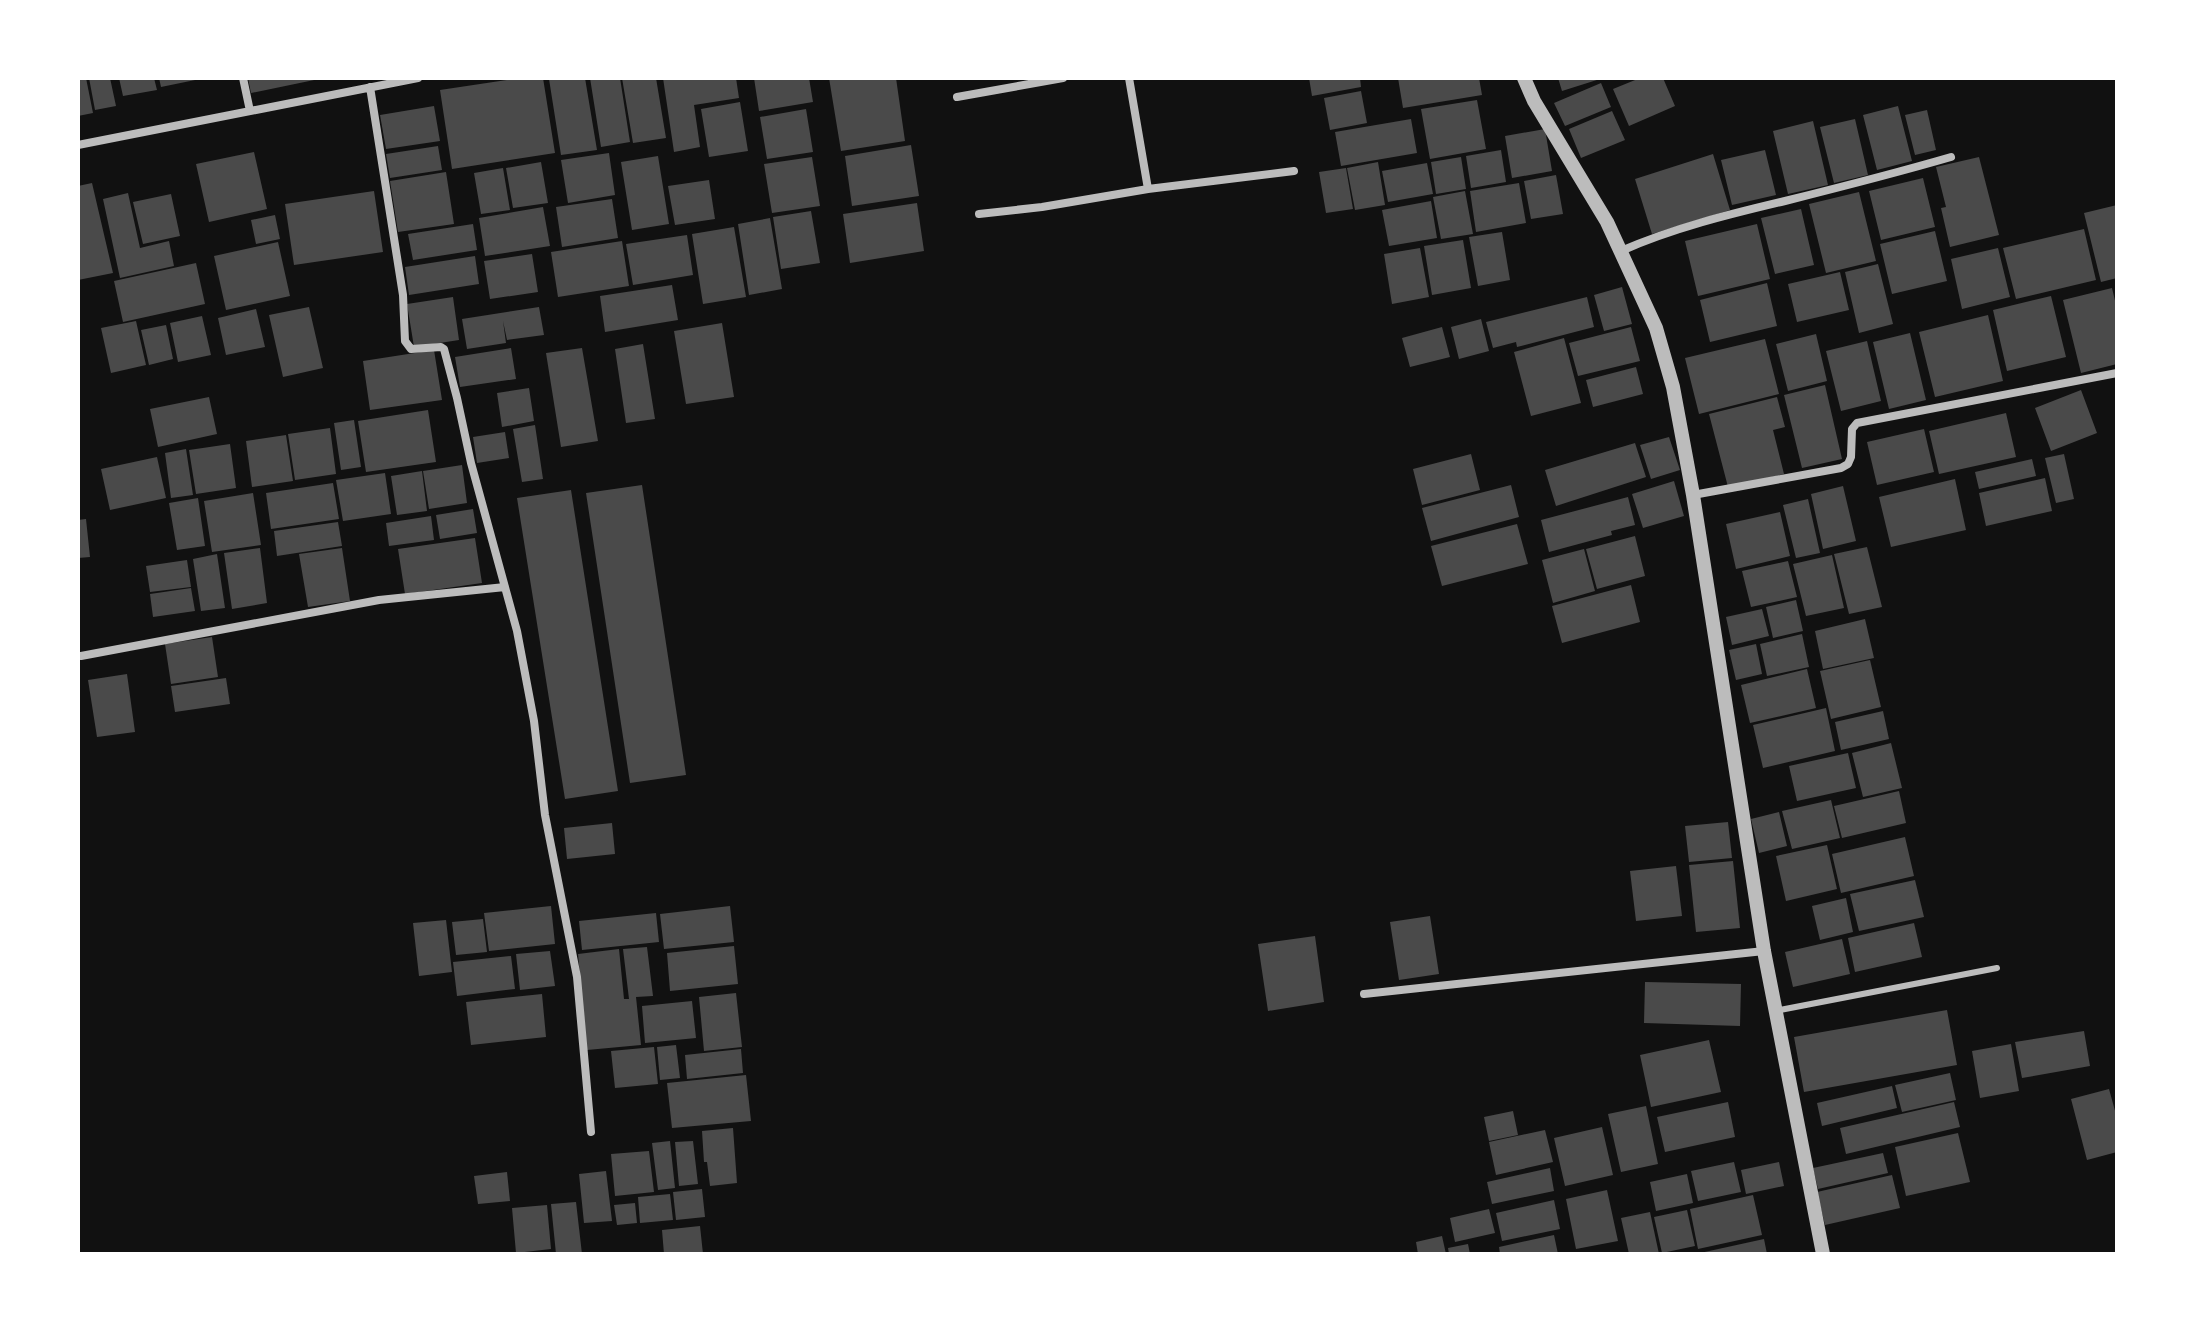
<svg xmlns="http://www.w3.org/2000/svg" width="2195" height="1332" font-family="'DM Sans',sans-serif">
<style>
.building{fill:#4a4a4a}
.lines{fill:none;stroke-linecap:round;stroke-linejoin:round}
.service{stroke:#bcbcbc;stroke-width:6}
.minor{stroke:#bcbcbc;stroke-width:8}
.tertiary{stroke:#bcbcbc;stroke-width:14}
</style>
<rect width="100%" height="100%" fill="#111"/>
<!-- building -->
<path class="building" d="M78 78H86L93 113 78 116Z
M89 78H110L116 106 95 110Z
M119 78H154L157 90 123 96Z
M159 78H199L200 79 161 87Z
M248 78H319V79L251 93Z
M520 78H543L555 153 452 169 440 90Z
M585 78 597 150 561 155 549 79Z
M590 78H620L630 142 601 147Z
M622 78H656L666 138 633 143Z
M663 78H736L739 98 694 105 700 147 674 152Z
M754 78H809L813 102 759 111Z
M829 78H896L905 141 841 151Z
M1309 78H1360L1361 87 1312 96Z
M1398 78H1479L1482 95 1403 108Z
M1558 78H1600V79L1562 91Z
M1640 78H1663L1675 106 1629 126 1613 89Z
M1601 83 1611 107 1565 126 1554 103Z
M1361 91 1367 123 1330 130 1324 98Z
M1477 100 1486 149 1430 159 1421 109Z
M740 102 748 151 709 157 701 109Z
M434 106 440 141 386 149 380 115Z
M1898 106 1912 161 1877 170 1863 115Z
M806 109 813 152 767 159 760 117Z
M1927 110 1936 150 1915 155 1905 115Z
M1612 111 1625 140 1581 158 1569 129Z
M1411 119 1417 153 1341 166 1335 132Z
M1855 119 1868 175 1834 183 1820 127Z
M1813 121 1828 185 1788 194 1773 131Z
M1545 129 1552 171 1512 178 1505 136Z
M911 145 919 196 852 206 845 156Z
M438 146 442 170 390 178 386 154Z
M1501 150 1506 182 1471 188 1466 156Z
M1765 150 1776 195 1732 205 1721 160Z
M254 152 267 209 209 222 196 164Z
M609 153 615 195 568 203 561 160Z
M1713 154 1730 210 1652 234 1635 179Z
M658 156 669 224 632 230 621 162Z
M812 157 820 206 772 213 764 164Z
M1461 157 1466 189 1436 194 1431 162Z
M1979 157 1999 235 1950 247 1941 208 1946 207 1936 167Z
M541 162 548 203 513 208 506 168Z
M1378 162 1385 205 1355 210 1347 168Z
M1427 163 1433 194 1388 202 1382 171Z
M503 168 510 210 481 214 474 173Z
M1346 168 1353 209 1326 213 1319 172Z
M446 172 454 224 398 232 390 181Z
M1556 175 1563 214 1531 219 1524 181Z
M1923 178 1935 227 1881 240 1869 191Z
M709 180 715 219 675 225 668 186Z
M92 183 113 273 78 280V186Z
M1519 183 1526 223 1476 232 1470 191Z
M374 191 383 252 294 265 285 204Z
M1465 191 1473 234 1441 239 1433 197Z
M1859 192 1876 261 1826 273 1809 204Z
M128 193 140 248 169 241 174 266 120 278 103 199Z
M171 194 180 236 143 244 133 202Z
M612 199 618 238 562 247 556 207Z
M1431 201 1437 238 1389 246 1382 210Z
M917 203 924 251 850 263 843 214Z
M2117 205V278L2101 282 2084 213Z
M543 207 550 246 485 256 479 218Z
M1801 209 1814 265 1775 274 1761 218Z
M811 211 820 263 781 269 773 217Z
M275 215 280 239 256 244 251 220Z
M770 218 782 289 749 295 738 224Z
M473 224 477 250 413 260 408 234Z
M1757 224 1770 279 1698 296 1685 241Z
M734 227 746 297 703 304 692 234Z
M2084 229 2096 280 2016 299 2003 248Z
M1935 231 1947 281 1892 294 1880 244Z
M1502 232 1510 280 1478 286 1469 237Z
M687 235 693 275 633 285 626 244Z
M1463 240 1471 288 1432 295 1424 246Z
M622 241 629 286 558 297 551 252Z
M278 242 290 296 226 310 214 256Z
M1420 248 1429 297 1392 304 1384 254Z
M1998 248 2010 297 1962 309 1951 259Z
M532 254 538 292 490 299 484 261Z
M475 256 479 284 409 295 405 267Z
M196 263 205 304 123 322 114 281Z
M1878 264 1893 324 1859 333 1845 272Z
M1840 272 1849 310 1797 322 1788 284Z
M1767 283 1777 326 1710 342 1700 300Z
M672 285 678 320 605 332 600 296Z
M1622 287 1632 324 1604 331 1594 295Z
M2112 288 2117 309V364L2081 373 2063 300Z
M2051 296 2066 357 2007 371 1993 310Z
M453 297 459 340 414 347 407 304Z
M1587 297 1594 327 1517 347 1516 342 1493 348 1486 322Z
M309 307 323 368 283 377 269 315Z
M539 307 544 335 507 340 503 321 506 343 467 349 462 319Z
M256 309 265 347 226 355 218 318Z
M1988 315 2003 381 1935 397 1919 332Z
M202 316 211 355 178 362 170 323Z
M1481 319 1489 351 1459 359 1451 327Z
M136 321 146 365 111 373 101 328Z
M722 323 734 397 686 404 674 331Z
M166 325 173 359 149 365 141 330Z
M1442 327 1450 357 1410 367 1402 338Z
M1631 327 1640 361 1578 376 1569 343Z
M1910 333 1926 400 1889 409 1873 342Z
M1816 334 1827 381 1788 391 1776 344Z
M1564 338 1581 403 1531 416 1514 352Z
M1765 339 1779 394 1699 414 1685 358Z
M1867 341 1881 401 1841 411 1826 351Z
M643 344 655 419 626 423 615 349Z
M511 348 516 379 460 387 455 357Z
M582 348 598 441 561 447 546 353Z
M434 350 442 400 370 410 363 361Z
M1636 367 1643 394 1593 407 1586 380Z
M1825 385 1842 459 1802 468 1784 395Z
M529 388 534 421 502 427 497 393Z
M2081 390 2097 433 2051 451 2035 408Z
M209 397 217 434 158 447 150 409Z
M1777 397 1785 427 1773 430 1784 474 1728 487 1709 414Z
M428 410 436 462 366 472 358 421Z
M2006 413 2016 457 1939 474 1929 431Z
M354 420 361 467 341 470 334 423Z
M535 425 543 479 522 482 513 429Z
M330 428 336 474 295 480 288 434Z
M1924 429 1934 472 1877 485 1867 442Z
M505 432 509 458 477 463 473 437Z
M286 435 293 481 252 487 246 441Z
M1669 437 1680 470 1651 479 1640 445Z
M1635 443 1646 477 1556 506 1545 470Z
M230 444 236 488 196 494 189 450Z
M186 449 193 495 171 498 165 453Z
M1471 454 1480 490 1422 505 1413 469Z
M2064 454 2074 499 2056 503 2045 458Z
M157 457 166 498 110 510 101 469Z
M2032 459 2036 476 1979 489 1975 472Z
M462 465 467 503 429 509 423 471Z
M422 471 427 511 397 515 391 476Z
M385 473 391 514 343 521 336 480Z
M2045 478 2052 511 1986 526 1979 493Z
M1955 479 1966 530 1891 547 1879 497Z
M1674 481 1684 516 1643 528 1632 494Z
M333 483 339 519 271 529 266 493Z
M642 485 686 775 630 783 586 493Z
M1511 485 1519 517 1431 541 1422 508Z
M1843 486 1856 541 1823 549 1811 494Z
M571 490 618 791 565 799 517 498Z
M253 493 261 545 212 552 204 501Z
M1628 497 1635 525 1611 531 1612 535 1549 552 1541 520Z
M198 498 205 546 177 550 169 503Z
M1808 499 1820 553 1796 558 1783 505Z
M473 509 477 533 440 539 436 515Z
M1780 512 1790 556 1736 569 1726 524Z
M431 516 434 540 389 546 386 523Z
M86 519 90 557 78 558V520Z
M338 522 342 546 277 556 274 531Z
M1517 524 1528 564 1442 586 1431 546Z
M1635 536 1645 576 1597 589 1586 549Z
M475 538 482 583 405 594 398 549Z
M1867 547 1882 607 1849 614 1834 554Z
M260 548 267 603 232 609 224 553Z
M342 548 350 601 308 607 299 554Z
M1584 549 1595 591 1553 603 1542 560Z
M217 554 225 608 201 611 193 559Z
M1832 555 1844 608 1806 616 1793 564Z
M187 560 191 587 150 592 146 566Z
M1788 561 1797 597 1751 607 1742 571Z
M1631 585 1640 622 1562 643 1552 606Z
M191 588 195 611 153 617 150 594Z
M1796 600 1803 631 1773 638 1766 607Z
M1762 609 1769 636 1732 645 1726 617Z
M1865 619 1874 658 1823 669 1815 631Z
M1802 634 1809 667 1767 676 1760 644Z
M212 637 218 677 171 684 165 644Z
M1756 644 1762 674 1736 680 1729 650Z
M1870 660 1881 707 1831 719 1820 671Z
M1807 669 1816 708 1750 723 1741 685Z
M127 674 135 732 97 737 88 680Z
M226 678 230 704 175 712 171 686Z
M1826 708 1835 751 1763 768 1753 725Z
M1883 711 1889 739 1841 750 1835 722Z
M1891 743 1902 788 1863 797 1852 753Z
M1848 753 1856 788 1797 801 1789 766Z
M1899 791 1906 823 1842 838 1834 806Z
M1831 800 1840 838 1792 849 1782 811Z
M1779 812 1787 846 1759 853 1751 819Z
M1728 822 1732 858 1689 862 1685 826Z
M612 823 615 854 567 859 564 828Z
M1905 837 1914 876 1841 893 1832 854Z
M1827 845 1837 889 1786 901 1776 856Z
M1733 861 1740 928 1696 932 1689 865Z
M1676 866 1682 916 1636 921 1630 871Z
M1915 880 1924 917 1859 931 1850 894Z
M1846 898 1853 932 1820 940 1812 906Z
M551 906 555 944 489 951 484 913Z
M730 906 734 942 664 949 660 914Z
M656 913 659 942 582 950 579 921Z
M1430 916 1439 974 1399 980 1390 922Z
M483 919 487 952 456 955 452 922Z
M446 920 452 972 419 976 413 923Z
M1914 923 1922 957 1855 972 1848 938Z
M1315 936 1324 1002 1268 1011 1258 944Z
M1842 939 1850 974 1793 987 1785 952Z
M734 946 738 984 670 991 667 953Z
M647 947 653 996 636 997 641 1045 587 1050 578 954 619 949 624 999H629L623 949Z
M550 951 555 986 520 990 516 954Z
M511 956 515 989 457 996 453 962Z
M1645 982 1741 984 1740 1026 1644 1023Z
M736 993 742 1047 704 1051 699 997Z
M542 994 546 1037 471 1045 466 1002Z
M692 1001 696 1038 645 1043 642 1006Z
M1947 1010 1957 1065 1804 1092 1794 1037Z
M2084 1031 2090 1066 2022 1078 2015 1042Z
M1709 1040 1721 1092 1651 1107 1640 1055Z
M2011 1044 2019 1091 1980 1098 1972 1051Z
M676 1045 680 1078 660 1080 657 1047Z
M654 1047 658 1084 615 1088 611 1051Z
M741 1049 743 1073 687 1079 685 1055Z
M1950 1073 1956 1100 1902 1112 1895 1085Z
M746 1075 751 1121 672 1128 667 1083Z
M1892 1086 1897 1108 1822 1126 1817 1103Z
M2109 1089 2117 1118V1152L2087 1160 2071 1099Z
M1728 1102 1735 1137 1665 1152 1657 1117Z
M1954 1102 1960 1127 1846 1154 1840 1128Z
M1646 1106 1658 1164 1621 1172 1608 1114Z
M1513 1111 1518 1135 1489 1141 1484 1117Z
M1602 1127 1613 1175 1565 1186 1554 1138Z
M733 1128 737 1183 710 1186 707 1162H704L702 1131Z
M1545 1130 1553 1162 1496 1175 1489 1142Z
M1958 1133 1970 1182 1906 1196 1895 1147Z
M670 1141 675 1188 658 1190 652 1143Z
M693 1141 698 1184 679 1186 675 1142Z
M649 1151 654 1192 615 1196 611 1154Z
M1883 1153 1888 1173 1818 1189 1813 1168Z
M1734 1162 1741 1192 1698 1201 1691 1171Z
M1779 1162 1784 1186 1746 1194 1741 1170Z
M1550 1168 1554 1191 1492 1204 1487 1182Z
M606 1171 612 1221 584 1223 579 1174Z
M507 1172 510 1201 478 1204 474 1176Z
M1687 1174 1693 1203 1656 1211 1650 1182Z
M1892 1175 1900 1208 1825 1225 1817 1192Z
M702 1189 705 1217 676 1220 673 1192Z
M1607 1190 1618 1241 1576 1249 1566 1199Z
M670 1194 673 1220 640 1223 638 1197Z
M1753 1195 1762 1235 1698 1249 1690 1209Z
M1554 1200 1560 1229 1502 1241 1496 1213Z
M576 1202 582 1254H556L551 1204Z
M635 1203 637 1223 617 1225 614 1205Z
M547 1205 551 1249 516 1253 512 1208Z
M1489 1209 1495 1233 1455 1242 1450 1218Z
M1687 1210 1695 1246 1662 1253 1654 1217Z
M1650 1212 1659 1254H1629L1621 1218Z
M700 1226 703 1254H664L662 1230Z
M1554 1235 1558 1254H1500L1499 1247Z
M1442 1236 1446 1254H1418L1416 1242Z
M1764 1239 1767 1254H1701L1700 1253Z
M1468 1244 1470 1254H1449L1448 1248Z"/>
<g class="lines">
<!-- service -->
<path class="service" d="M1775 1011 1997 968"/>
<!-- minor -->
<path class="minor" d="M243 78 250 111
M370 87 403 295 405 341 411 349 441 347 444 349 457 398 471 463 517 631 534 721 545 815 577 977 591 1132
M957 97 1063 78
M78 145 418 78
M1148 189 1294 171
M979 214 1042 207 1148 189 1129 78
M1621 251C1673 228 1730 214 1785 201 1841 187 1896 173 1951 157
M1693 495 1841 468 1848 464 1851 457 1852 429 1857 423 2117 373
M81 656 379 600 505 587
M1364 994 1764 951"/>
<!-- tertiary -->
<path class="tertiary" d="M1524 78 1534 101 1607 222 1656 328 1673 387 1693 495 1764 951 1823 1254"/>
</g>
<!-- border -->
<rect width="2195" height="1332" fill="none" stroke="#ffffff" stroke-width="160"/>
</svg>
